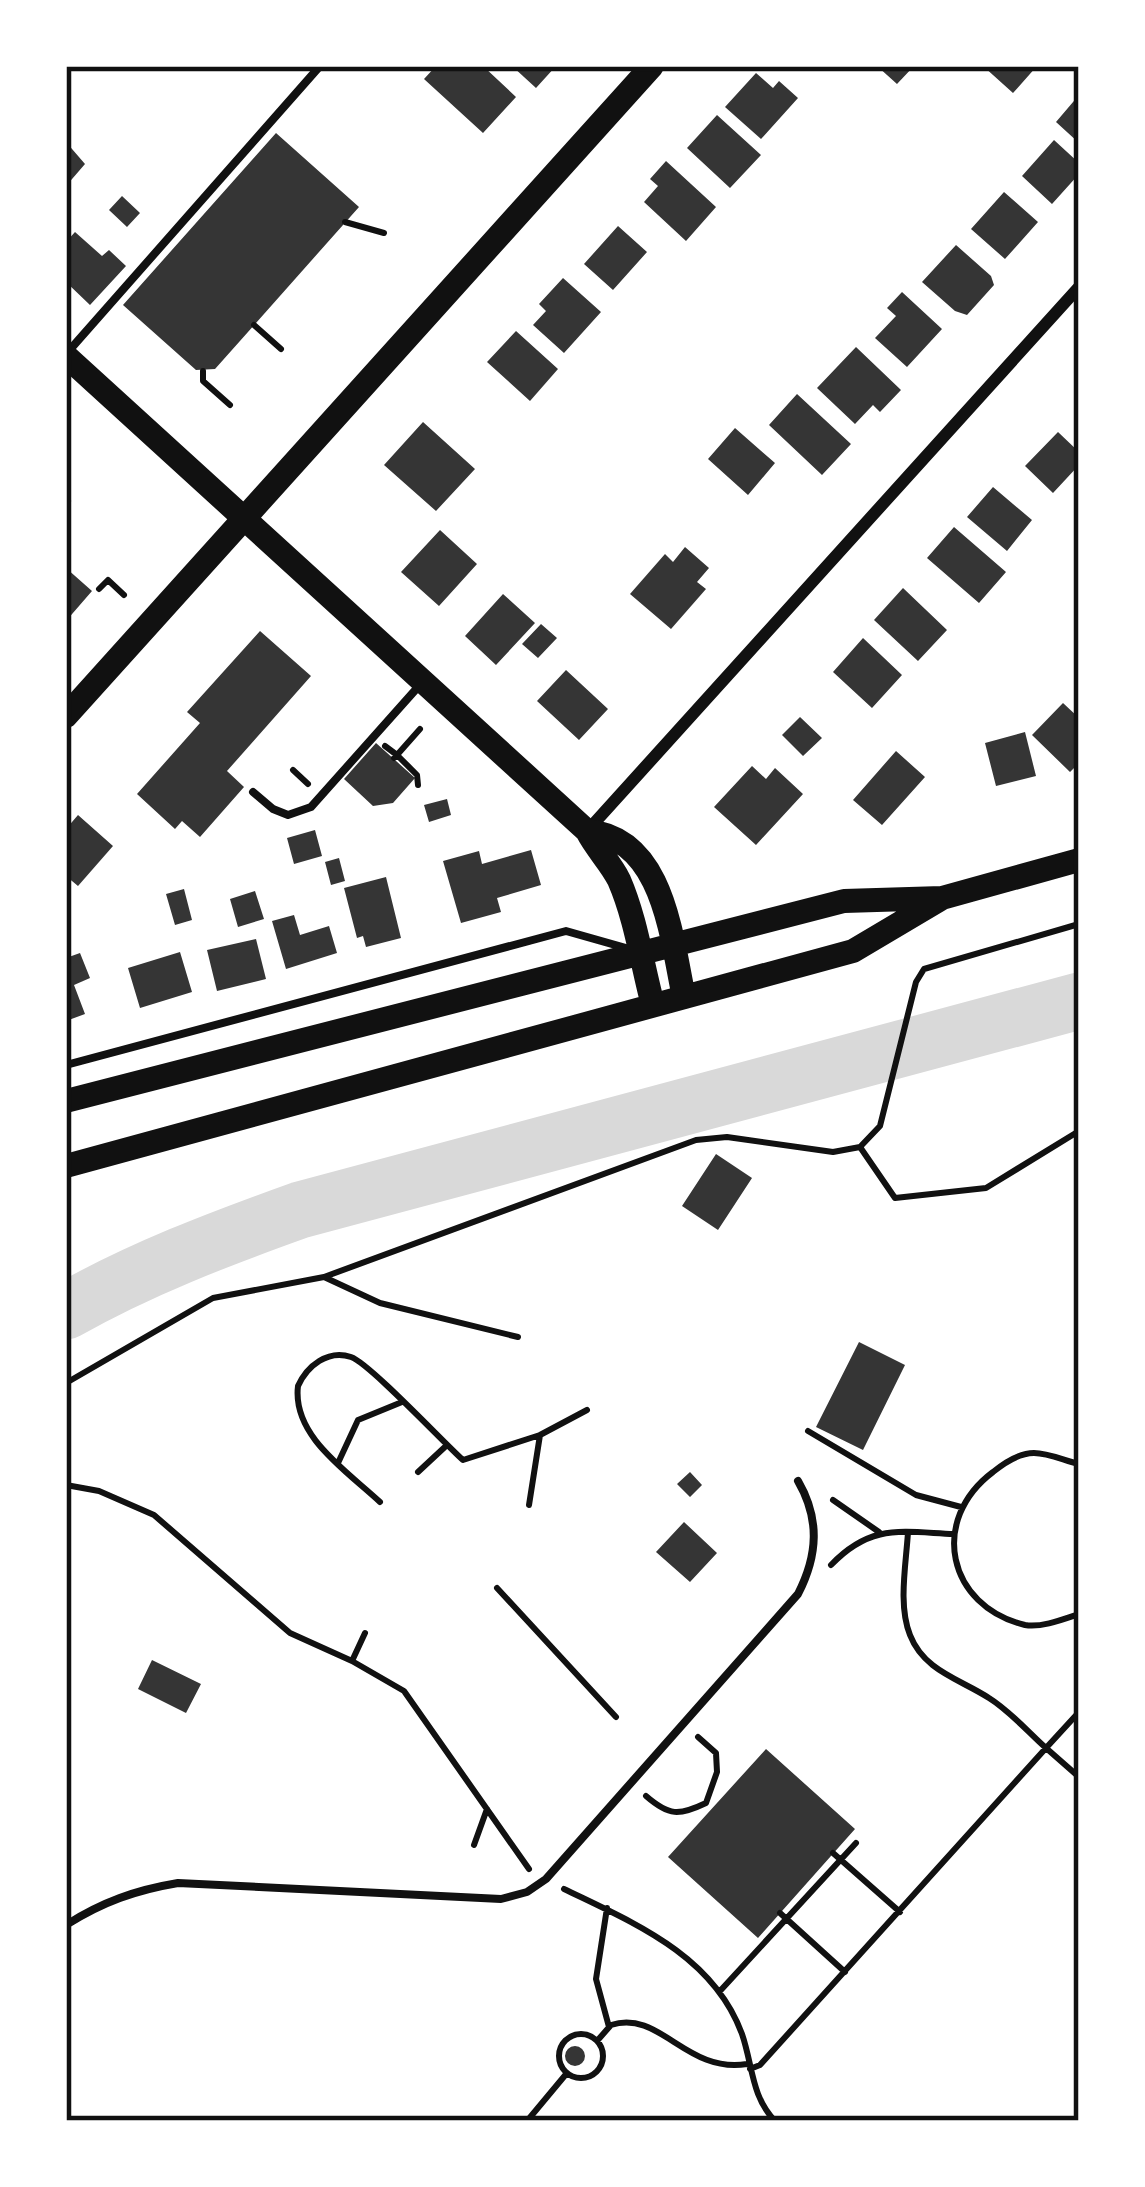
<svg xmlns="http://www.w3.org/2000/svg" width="1145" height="2187" font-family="Cabin,sans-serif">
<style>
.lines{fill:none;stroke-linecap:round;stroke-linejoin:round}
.river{stroke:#d9d9d9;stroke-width:57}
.building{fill:#353535}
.path{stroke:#111;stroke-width:6}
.service{stroke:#111;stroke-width:8}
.minor{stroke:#111;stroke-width:12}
.secondary{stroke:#111;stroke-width:24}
.neatline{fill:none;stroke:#111;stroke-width:4.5}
</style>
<rect width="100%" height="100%" fill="#fff"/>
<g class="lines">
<!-- river -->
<path class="river" d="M66 1311C140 1269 219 1239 300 1210L1079 1001"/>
</g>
<!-- building -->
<path class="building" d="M436 66H483L516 97 483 133 424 79Z
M512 66H556L536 88Z
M877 66H914L897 84Z
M983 66H1037L1013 93Z
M756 73 773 88 779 81 798 98 761 139 725 107Z
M1079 95V143L1056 122Z
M717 115 761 155 730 188 687 148Z
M276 133 359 207 215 369 196 370 123 305Z
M1054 140 1079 163V174L1052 204 1022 176Z
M66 142 85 164 66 186Z
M666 161 716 207 686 241 644 202 658 186 650 179Z
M1004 192 1038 222 1005 259 971 229Z
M122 196 140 213 127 227 109 210Z
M618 226 647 252 613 290 584 264Z
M75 232 102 256 109 250 126 266 90 305 66 282V242Z
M956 245 991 276 994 285 967 315 955 311 922 282Z
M563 278 601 312 564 353 533 325 546 311 539 304Z
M902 292 942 329 907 367 875 338 896 316 887 308Z
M516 331 558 369 530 401 487 362Z
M856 347 901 390 880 412 873 405 855 424 817 388Z
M797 394 851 444 822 475 769 425Z
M423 422 475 469 436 511 384 465Z
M735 428 775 463 748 495 708 459Z
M1058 432 1079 452V465L1053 493 1025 466Z
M993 487 1032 520 1007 551 967 517Z
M954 527 1006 572 979 603 927 558Z
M440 530 477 564 439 606 401 572Z
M685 547 709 568 697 582 706 589 671 629 630 594 665 554 673 562Z
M66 568 92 591 66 621Z
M903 588 947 630 918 661 874 620Z
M503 594 535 623 496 665 465 636Z
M541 624 557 638 538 658 522 644Z
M260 631 311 676 227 771 244 787 200 837 182 821 175 829 137 794 200 723 187 712Z
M863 638 902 675 872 708 833 672Z
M566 670 608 709 579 740 537 701Z
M1063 703 1079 718V763L1070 772 1032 735Z
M800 717 822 738 803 756 782 735Z
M1025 732 1036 776 996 786 985 743Z
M376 743 415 778 393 803 373 806 344 779Z
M896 751 925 777 882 825 853 800Z
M752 766 766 779 775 768 803 794 756 845 714 807Z
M447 799 451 815 429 822 424 805Z
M78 815 113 846 78 886 66 876V829Z
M315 830 322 856 294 864 287 838Z
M531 850 541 885 497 898 501 912 461 923 443 861 479 851 482 864Z
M339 858 345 881 331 885 325 862Z
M386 877 401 938 366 947 363 936 357 938 344 888Z
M184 889 192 920 175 925 166 894Z
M255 891 264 919 238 927 230 899Z
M294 915 300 935 329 926 337 953 286 969 272 921Z
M256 939 266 979 217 991 207 950Z
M180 952 192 992 140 1008 128 968Z
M80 953 90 978 74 985 85 1014 66 1021V958Z
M716 1154 752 1178 718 1230 682 1206Z
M859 1342 905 1365 863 1450 816 1427Z
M690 1472 702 1485 690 1497 677 1484Z
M684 1522 717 1553 690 1582 656 1552Z
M152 1660 201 1684 186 1713 138 1689Z
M766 1749 855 1829 758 1938 668 1857Z
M565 2056a10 10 0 1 1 20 0a10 10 0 1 1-20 0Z"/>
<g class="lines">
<!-- path -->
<path class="path" d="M345 222 384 233
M254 325 281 349
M203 371V381L230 405
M66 503 68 501
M99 589 108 580 124 595
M385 746 397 755 420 729
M394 758 397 755 417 775 418 785
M293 770 308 784
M860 1147 895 1198 986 1188 1079 1131
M324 1277 380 1303 518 1337
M66 1383 213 1298 324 1277 696 1140 727 1137 833 1152 860 1147 880 1126 916 982 924 969 1079 924
M808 1431 916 1495 961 1507
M338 1463 358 1420 402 1402
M1079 1464C1065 1461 1049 1453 1034 1453 1020 1453 1004 1463 993 1472 929 1520 947 1606 1025 1625 1041 1628 1064 1619 1079 1614
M418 1472 447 1445
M66 1485 99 1491 154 1515 290 1633 352 1661 404 1691 529 1869
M833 1500 879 1532
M380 1502C347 1471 292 1436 298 1386 307 1366 328 1349 351 1357 369 1363 444 1443 463 1460L540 1435
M529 1505 540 1435 587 1410
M831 1565C871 1523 902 1532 954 1534
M497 1588 616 1717
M352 1661 365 1633
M1079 1712 1046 1748 1079 1777
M646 1796C669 1816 679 1816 706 1803L717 1772 716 1753 698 1737
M474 1845 487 1809
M833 1853 900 1912
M564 1889C634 1923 713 1955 742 2034 753 2066 751 2096 775 2121
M607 1908 596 1979 609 2027
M780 1913 845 1972
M720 1991 856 1843
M559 2056a22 22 0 1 1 44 0a22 22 0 1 1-44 0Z
M597 2041 611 2025C660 2009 686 2074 747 2064
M750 2069 760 2065 1046 1748C1028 1732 1010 1711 989 1698 960 1679 924 1671 910 1635 898 1605 906 1565 908 1532
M527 2121 567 2073"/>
<!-- service -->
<path class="service" d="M67 353 320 66
M253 792 273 809 288 815 311 807 418 687
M66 1065 566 931 626 948
M66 1925C102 1902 136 1890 178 1883L501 1899 527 1892 546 1879 798 1594C818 1555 820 1519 798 1481"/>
<!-- minor -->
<path class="minor" d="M588 830 1079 287"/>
<!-- secondary -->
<path class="secondary" d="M66 356 587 831C596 849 610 862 619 880 636 919 642 964 653 1005
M66 716 652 66
M587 831C664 838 671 937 684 997
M66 1101 844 901 942 898 1079 860
M66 1166 853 951 939 900"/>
</g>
<!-- border -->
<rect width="1145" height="2187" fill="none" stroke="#ffffff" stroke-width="138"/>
<rect x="69" y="69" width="1007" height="2049" class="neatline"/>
</svg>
